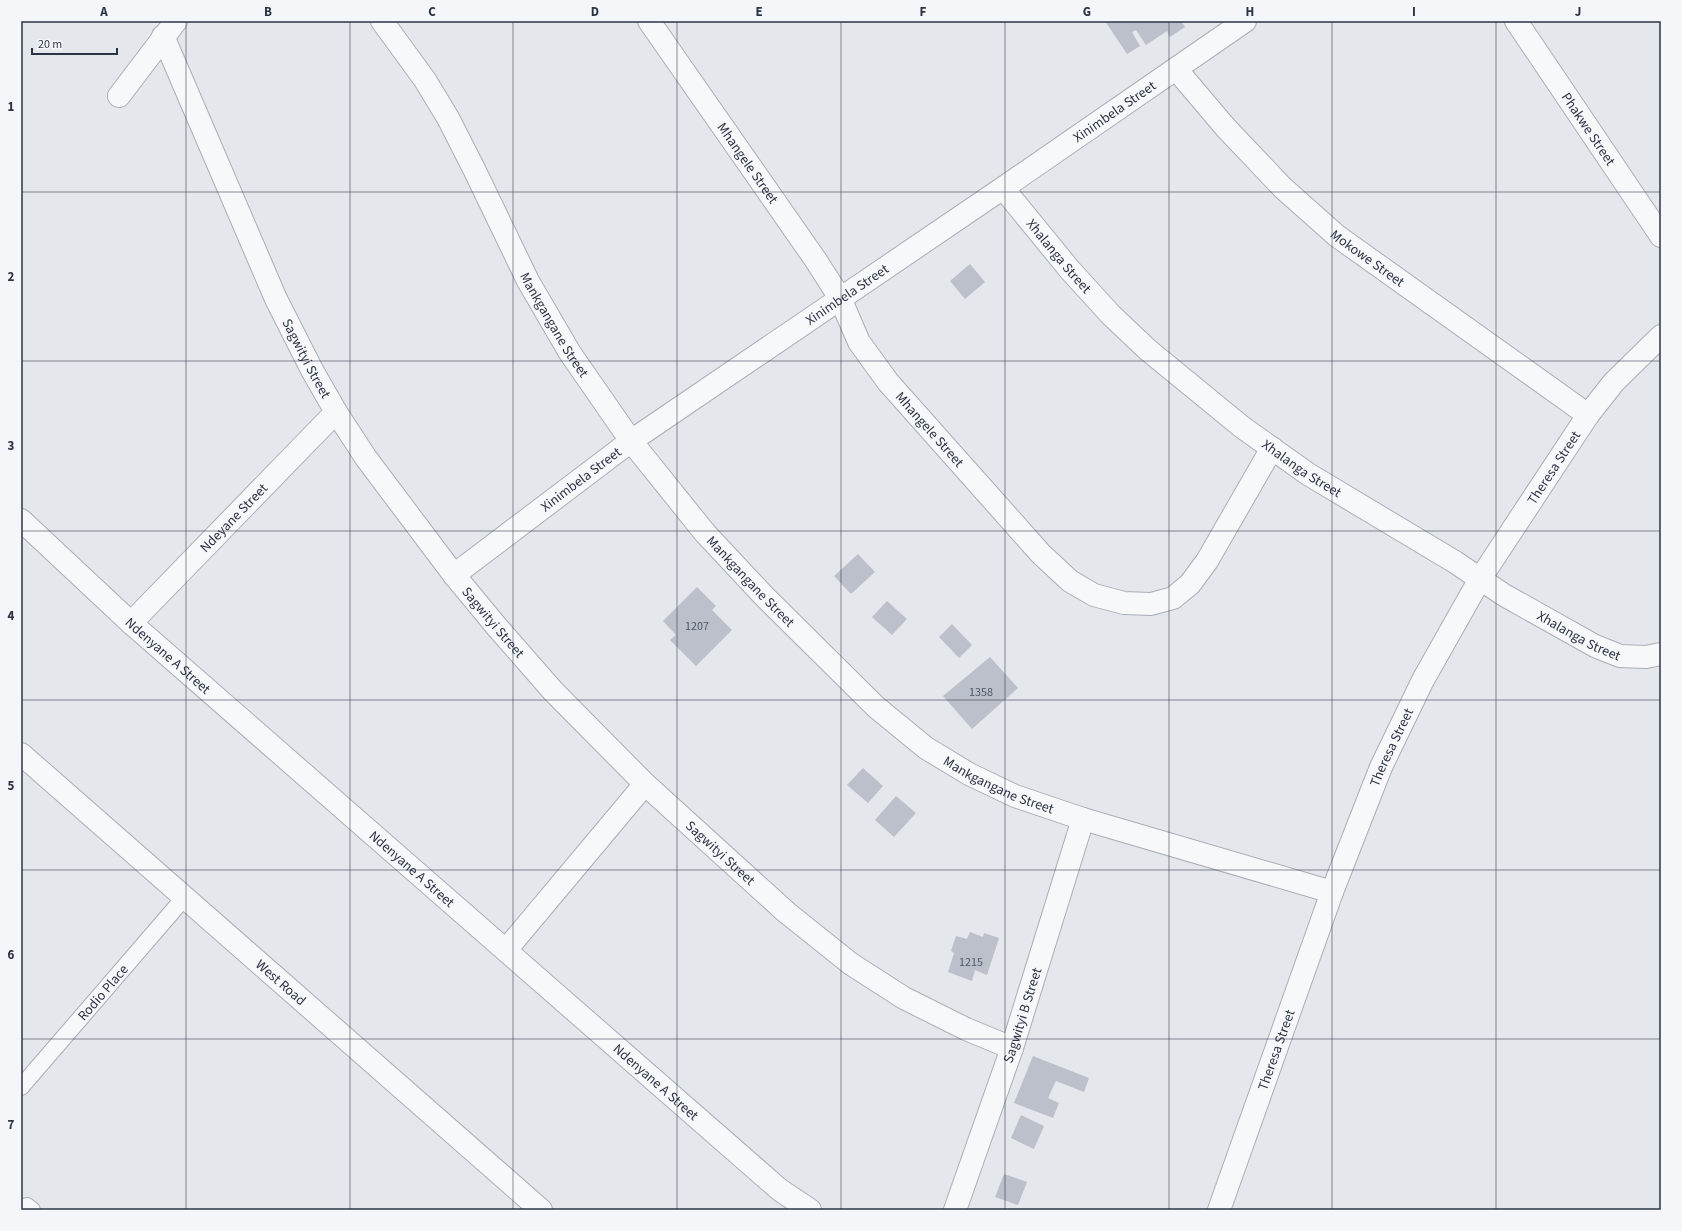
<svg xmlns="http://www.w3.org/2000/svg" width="1682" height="1231" font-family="'Source Sans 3',sans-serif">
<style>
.building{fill:#bbc0ca}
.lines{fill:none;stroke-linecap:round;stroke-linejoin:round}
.service-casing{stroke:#a9aeb7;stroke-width:18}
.minor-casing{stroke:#a9aeb7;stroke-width:24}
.service{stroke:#f7f8fa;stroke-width:16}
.minor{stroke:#f7f8fa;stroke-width:22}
.grid{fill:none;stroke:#2b3445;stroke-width:1;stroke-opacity:0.55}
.labels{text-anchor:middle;stroke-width:3.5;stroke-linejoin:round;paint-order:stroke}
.number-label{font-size:12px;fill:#4f5766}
.street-label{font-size:14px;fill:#2b3445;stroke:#f4f6f9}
.neatline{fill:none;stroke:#2b3445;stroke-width:1.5}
.grid-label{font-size:13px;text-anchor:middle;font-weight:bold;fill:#2b3445}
</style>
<rect width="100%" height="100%" fill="#e4e7ec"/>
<!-- building -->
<path class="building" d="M1105 21H1181L1185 27 1170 37 1167 31 1146 45 1136 30 1132 32 1140 46 1127 54Z
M970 264 985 282 965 299 950 281Z
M858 554 875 572 851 594 834 576Z
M697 587 716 606 712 610 732 630 696 666 670 640 676 635 663 621Z
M887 601 907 619 892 635 872 617Z
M952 624 972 645 959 658 939 637Z
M990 657 1018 688 972 729 943 696Z
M863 768 883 786 868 803 847 785Z
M896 796 916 813 894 837 875 820Z
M970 932 983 937 984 933 999 938 987 975 975 970 972 981 948 972 954 953 951 951 956 936 967 939Z
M1033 1056 1089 1078 1084 1092 1056 1081 1048 1098 1059 1103 1053 1118 1014 1103Z
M1021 1115 1044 1126 1034 1149 1011 1138Z
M1004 1174 1027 1182 1018 1205 995 1197Z"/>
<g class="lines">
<!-- service casing -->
<g class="service-casing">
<g id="service">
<path id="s1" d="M21 1087 184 898"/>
<path d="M21 1208 27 1206 32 1210"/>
</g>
</g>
<!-- minor casing -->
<g class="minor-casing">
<g id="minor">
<path id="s2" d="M382 21 425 80 448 118 474 169 528 281 570 353 631 441 705 533 764 596 876 707 926 748 969 774 1015 796 1083 819 1332 892"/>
<path id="s3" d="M649 21 815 259 840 298 859 342 888 382 1041 554 1070 581 1094 595 1124 603 1151 604 1173 598 1190 584 1207 561 1272 448"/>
<path id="s4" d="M1516 21 1661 236"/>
<path id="s5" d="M163 36 276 299 312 370 336 412 366 458 454 575 497 627 553 691 645 784 786 912 851 964 904 998 966 1029 1012 1048"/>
<path id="s6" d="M1176 69 1226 128 1283 188 1337 236 1588 415"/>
<path d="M119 96 176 21"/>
<path id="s7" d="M1003 188 1070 270 1111 315 1148 350 1242 427 1308 474 1455 562 1504 595 1595 646 1620 656 1646 657 1661 654"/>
<path id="s8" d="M21 520 131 623 780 1190 810 1210"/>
<path id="s9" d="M454 575 631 441 1003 188 1245 21"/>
<path id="s10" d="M131 623 336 412"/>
<path id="s11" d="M21 754 541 1210"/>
<path d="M506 950 645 784"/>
<path id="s12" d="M955 1210 1012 1048 1083 819"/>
<path id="s13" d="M1219 1210 1332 892 1381 767 1423 680 1480 579 1588 415 1614 382 1661 336"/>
</g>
</g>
<!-- service -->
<use href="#service" class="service"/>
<!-- minor -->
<use href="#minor" class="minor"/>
</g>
<!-- grid -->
<path class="grid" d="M186 21V1210M350 21V1210M513 21V1210M677 21V1210M841 21V1210M1005 21V1210M1169 21V1210M1332 21V1210M1496 21V1210M21 192H1661M21 361H1661M21 531H1661M21 700H1661M21 870H1661M21 1039H1661"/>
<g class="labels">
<!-- number labels -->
<g class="number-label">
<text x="697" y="630">1207</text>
<text x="981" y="696">1358</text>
<text x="971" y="966">1215</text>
</g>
<!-- street labels -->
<g class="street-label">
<text dy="5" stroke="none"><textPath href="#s9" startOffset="807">Xinimbela Street</textPath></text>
<text dy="5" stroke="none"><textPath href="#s4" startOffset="130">Phakwe Street</textPath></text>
<text dy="5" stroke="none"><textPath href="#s3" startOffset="173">Mhangele Street</textPath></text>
<text dy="5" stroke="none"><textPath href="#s7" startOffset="88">Xhalanga Street</textPath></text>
<text dy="5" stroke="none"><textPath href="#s6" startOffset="270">Mokowe Street</textPath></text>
<text dy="5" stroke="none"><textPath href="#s9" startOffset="483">Xinimbela Street</textPath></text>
<text dy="5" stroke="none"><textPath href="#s2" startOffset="350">Mankgangane Street</textPath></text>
<text dy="5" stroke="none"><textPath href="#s5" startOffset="353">Sagwityi Street</textPath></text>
<text dy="5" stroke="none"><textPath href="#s3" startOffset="497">Mhangele Street</textPath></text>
<text dy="5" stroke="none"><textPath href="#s13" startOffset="818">Theresa Street</textPath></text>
<text dy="5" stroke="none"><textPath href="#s7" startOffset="412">Xhalanga Street</textPath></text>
<text dy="5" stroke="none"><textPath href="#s9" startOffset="159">Xinimbela Street</textPath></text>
<text dy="5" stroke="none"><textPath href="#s10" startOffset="147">Ndeyane Street</textPath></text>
<text dy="5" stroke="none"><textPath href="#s2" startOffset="674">Mankgangane Street</textPath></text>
<text dy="5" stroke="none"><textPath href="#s5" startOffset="677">Sagwityi Street</textPath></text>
<text dy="5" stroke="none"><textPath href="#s7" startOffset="736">Xhalanga Street</textPath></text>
<text dy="5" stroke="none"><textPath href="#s8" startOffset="200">Ndenyane A Street</textPath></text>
<text dy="5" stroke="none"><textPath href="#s13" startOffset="494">Theresa Street</textPath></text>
<text dy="5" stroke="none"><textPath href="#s2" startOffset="998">Mankgangane Street</textPath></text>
<text dy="5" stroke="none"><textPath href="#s5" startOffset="1001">Sagwityi Street</textPath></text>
<text dy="5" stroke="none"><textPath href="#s8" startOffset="524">Ndenyane A Street</textPath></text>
<text dy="5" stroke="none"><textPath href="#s11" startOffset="346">West Road</textPath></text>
<text dy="5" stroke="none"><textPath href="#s1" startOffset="125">Rodio Place</textPath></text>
<text dy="5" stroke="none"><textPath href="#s12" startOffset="206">Sagwityi B Street</textPath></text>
<text dy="5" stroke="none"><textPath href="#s13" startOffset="170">Theresa Street</textPath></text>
<text dy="5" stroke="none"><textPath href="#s8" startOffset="848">Ndenyane A Street</textPath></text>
</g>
</g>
<!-- border -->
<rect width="1682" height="1231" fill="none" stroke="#f4f6f9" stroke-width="44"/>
<!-- scale -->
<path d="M32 48v6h85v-6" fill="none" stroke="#2b3445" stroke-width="2"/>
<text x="38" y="48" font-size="12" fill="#2b3445" stroke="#f4f6f9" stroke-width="3" paint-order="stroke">20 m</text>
<rect x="22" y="22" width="1638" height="1187" class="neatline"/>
<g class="grid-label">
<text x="104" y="16">A</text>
<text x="268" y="16">B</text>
<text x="432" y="16">C</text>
<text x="595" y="16">D</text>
<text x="759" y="16">E</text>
<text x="923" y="16">F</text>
<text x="1087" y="16">G</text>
<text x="1250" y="16">H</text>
<text x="1414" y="16">I</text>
<text x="1578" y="16">J</text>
<text x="11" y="111">1</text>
<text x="11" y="281">2</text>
<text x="11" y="450">3</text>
<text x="11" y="620">4</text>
<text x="11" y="790">5</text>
<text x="11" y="959">6</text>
<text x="11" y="1129">7</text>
</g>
</svg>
